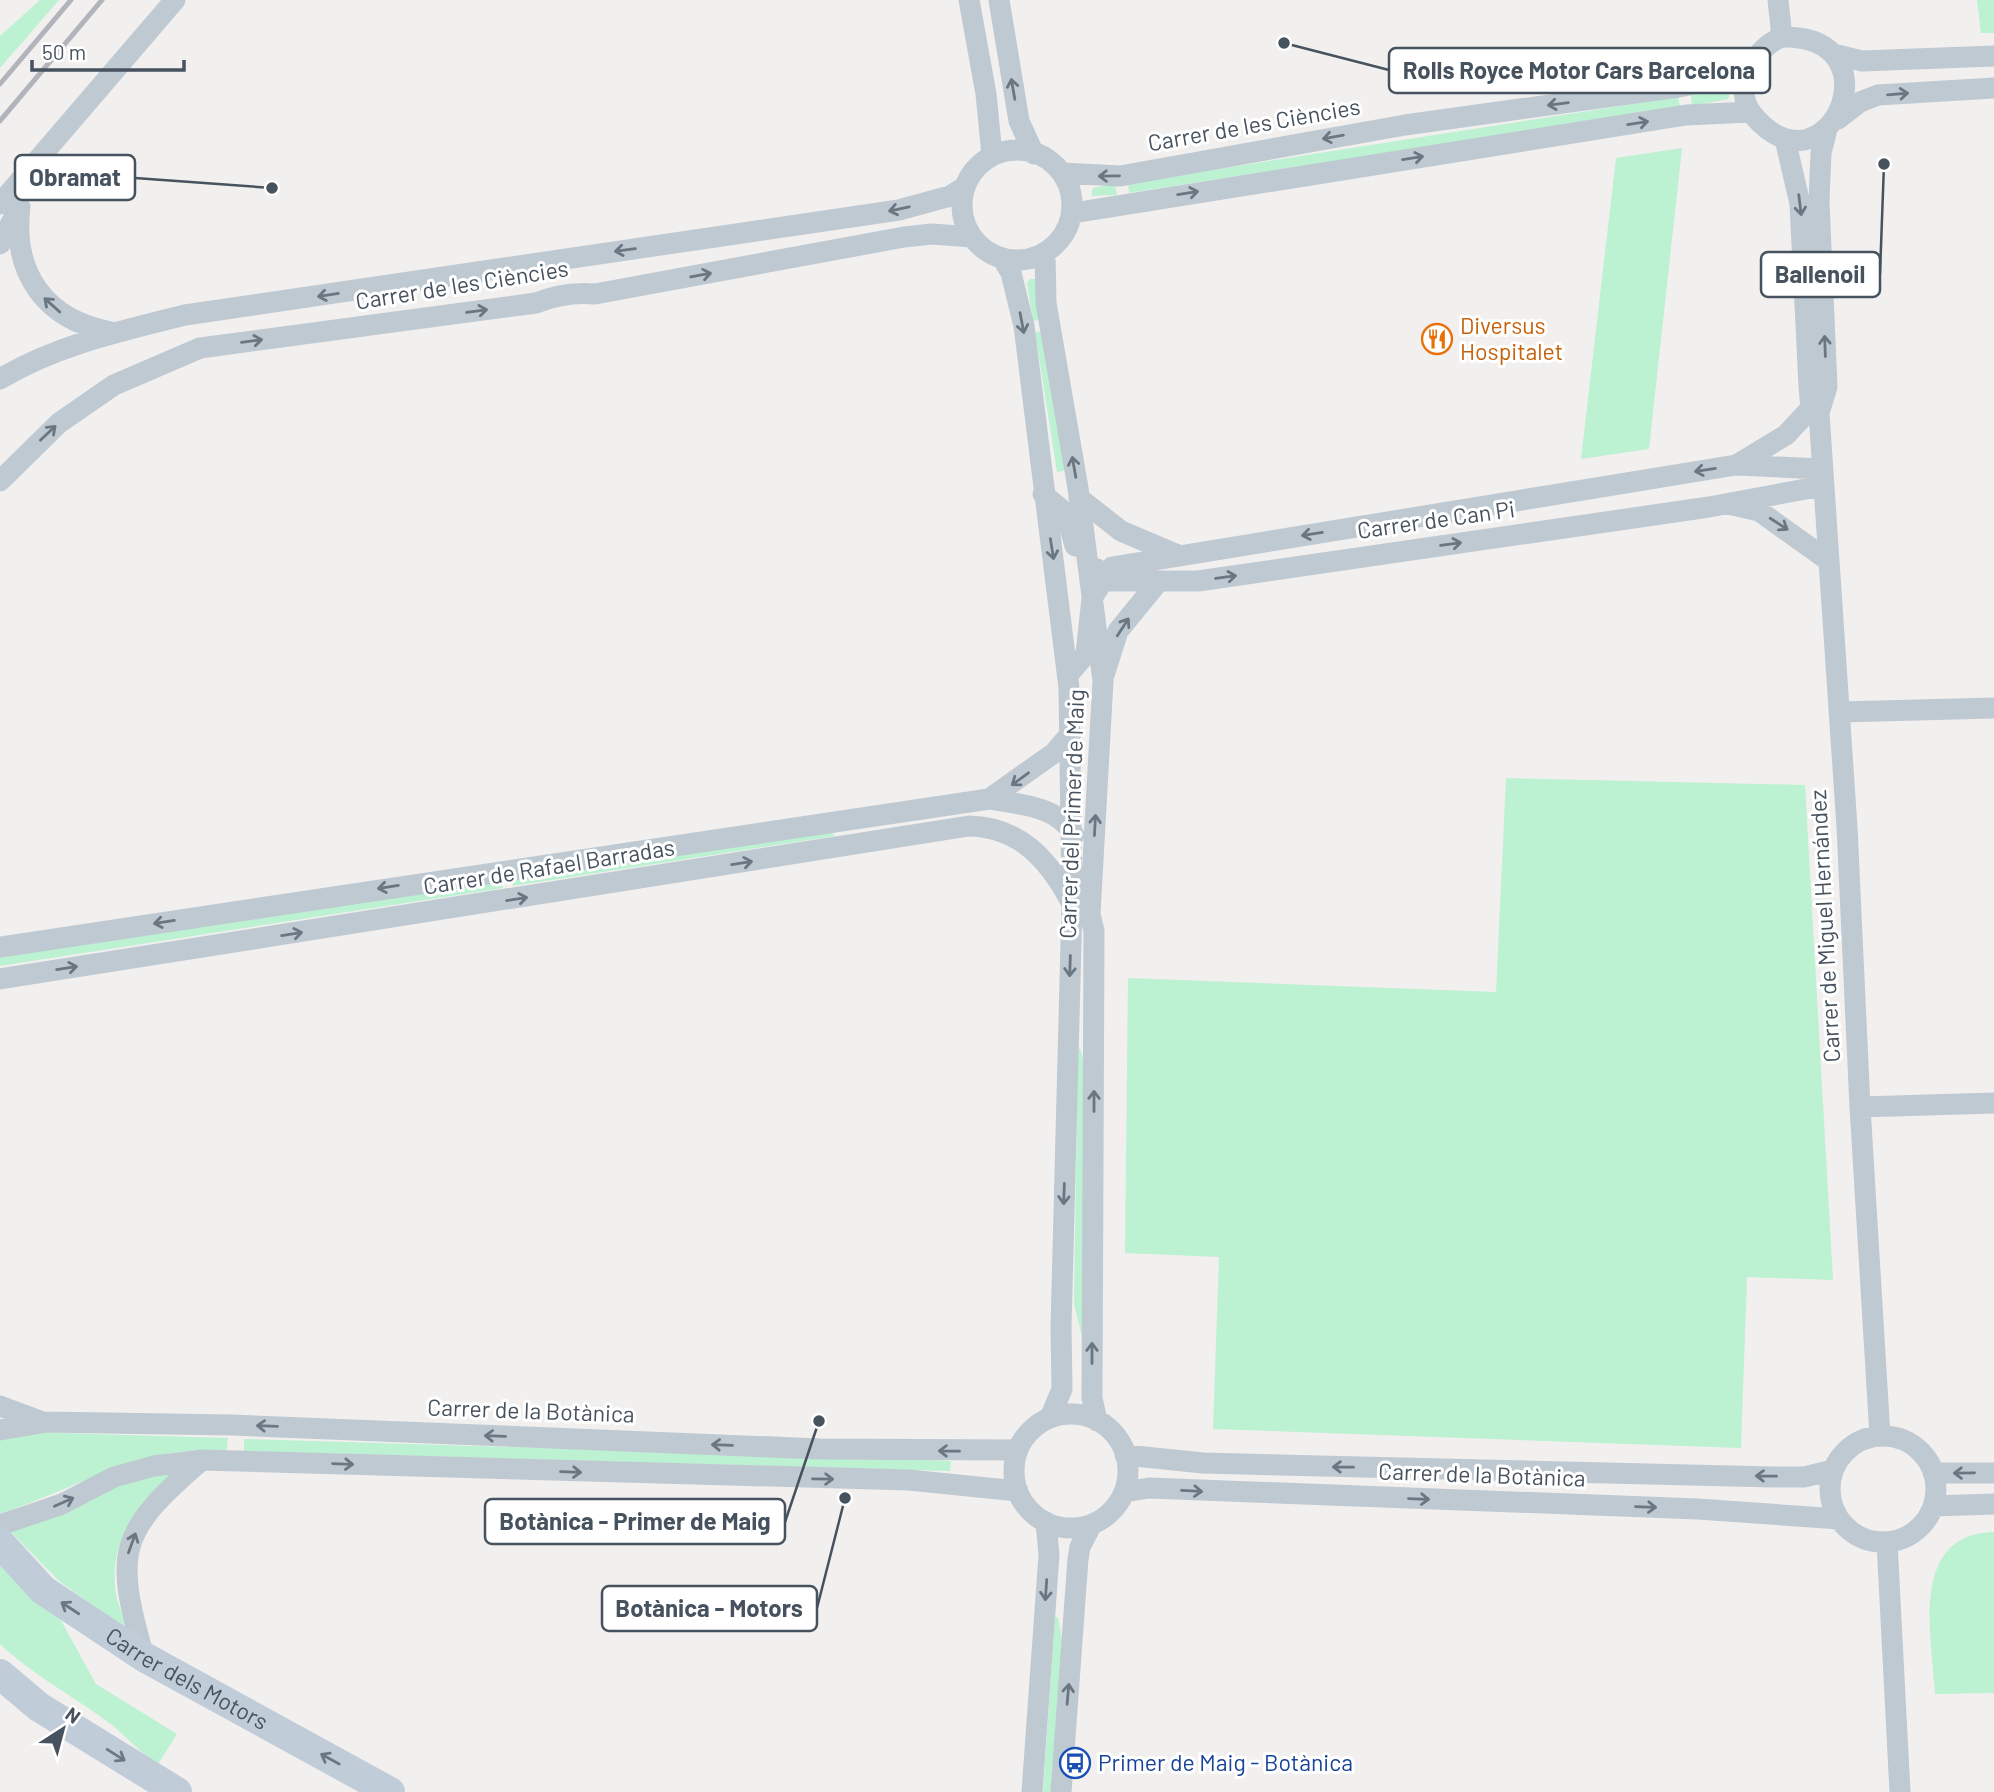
<svg xmlns="http://www.w3.org/2000/svg" width="1994" height="1792" font-family="Barlow,sans-serif">
<style>
.green{fill:#bcf1d2}
.lines{fill:none;stroke-linecap:round;stroke-linejoin:round}
.street{stroke:#bfc9d2;stroke-width:21}
.secondary{stroke:#c1ccd9;stroke-width:30}
.rail{stroke:#b1b4ba;stroke-width:5}
.oneway{stroke:#6a7681}
.oneway2{stroke:#6b7783}
.labels{text-anchor:middle;stroke-width:6;stroke-linejoin:round;paint-order:stroke}
.street-label{font-size:23px;fill:#46525e;stroke:#fff}
.food-label{font-size:23px;fill:#c56008;stroke:#fff;text-anchor:start}
.transit-label{font-size:23px;fill:#164399;stroke:#fff;text-anchor:start}
.leader{fill:none;stroke:#46525e;stroke-width:2.5}
.callout-dot{fill:#46525e;stroke:#fff;stroke-width:2.5}
.callout{fill:#fff;stroke:#46525e;stroke-width:2.5}
.callout-label{font-size:24px;text-anchor:middle;font-weight:bold;fill:#46525e}
</style>
<rect width="100%" height="100%" fill="#f2efef"/>
<!-- green -->
<path class="green" d="M40 0H59L0 68V36Z
M1977 0H1994V33H1981Z
M1724 90 1730 93 1728 99 1692 106 1691 95Z
M1678 97 1680 107 1129 193 1128 183Z
M1682 148 1649 449 1581 459 1616 158Z
M1115 184 1117 195 1091 196 1093 188Z
M1030 279H1035L1043 319 1033 321 1027 283Z
M1045 331 1067 470 1057 472 1035 332Z
M1506 778 1805 785 1833 1280 1747 1277 1741 1448 1213 1429 1219 1257 1125 1253 1128 978 1496 992Z
M832 833 835 836 513 886 511 876 774 835Z
M502 877 503 888 0 966V955Z
M1078 1049H1080L1087 1073 1082 1337 1074 1304Z
M24 1432 228 1438 227 1450C204 1450 180 1450 157 1456 102 1469 53 1496 0 1514V1435Z
M244 1439 879 1458 951 1461 950 1471 244 1451Z
M176 1472C138 1499 111 1538 115 1587 116 1601 124 1615 125 1629L59 1581 9 1530 119 1484Z
M1994 1532V1693L1935 1694C1932 1638 1908 1534 1994 1532Z
M0 1554 53 1606 96 1684 177 1734 158 1764C140 1753 128 1738 112 1725 75 1697 34 1676 0 1644Z
M1055 1617H1058L1062 1639 1054 1792H1043Z"/>
<g class="lines">
<!-- street -->
<path class="street" d="M969 0 986 94 992 155
M999 0 1019 121 1034 154
M1778 0 1782 37
M1782 37C1901 35 1827 203 1753 115 1731 88 1754 48 1782 37Z
M1833 54 1862 61 1994 56
M1838 119 1860 102 1878 95 1994 88
M1827 129 1821 153 1819 202 1827 387 1819 413 1847 827 1860 1107 1880 1436
M1785 139 1800 204 1809 386 1811 408 1819 413
M962 205a55 55 0 1 1 110 0a55 55 0 1 1-110 0Z
M1062 173 1120 176 1405 125 1679 87 1746 74
M0 204 175 0
M20 207C12 273 45 320 111 332
M1073 213 1686 115 1751 112
M0 244 17 212
M1045 254 1046 303 1078 488 1103 681 1090 914 1094 931 1092 1398 1097 1421
M1003 259 1011 273 1024 326 1069 688 1072 904 1061 1327 1062 1389 1050 1418
M0 379C57 345 121 331 185 315L899 210 950 196 963 188
M1738 464 1786 435 1811 408
M0 481 59 423 114 385 200 348 536 303C556 295 574 292 595 294L904 237 932 234 972 237
M1043 494 1066 513 1075 546
M1079 498 1121 531 1180 556
M1733 505 1759 511 1829 561
M1097 569 1112 581H1198L1709 507 1822 486
M1068 675 1086 654 1092 598 1112 567 1736 465 1822 469
M1104 675 1118 631 1158 582
M1840 712 1994 708
M989 799C1019 804 1058 806 1074 835
M0 947 989 799 1054 753 1071 733
M0 979 969 826C1019 827 1048 859 1070 900
M1860 1107 1994 1103
M0 1406 43 1422 232 1425 820 1449 1017 1450
M1014 1471a57 57 0 1 1 114 0a57 57 0 1 1-114 0Z
M0 1430 41 1423
M1830 1489a53 53 0 1 1 106 0a53 53 0 1 1-106 0Z
M1125 1455 1203 1463 1773 1477H1804L1833 1470
M1933 1473H1994
M1124 1492 1149 1488 1698 1509 1839 1519
M1933 1506 1994 1504
M0 1525 62 1504 114 1477 154 1466 202 1460 909 1480 1018 1491
M1887 1542 1900 1792
M144 1657C114 1551 118 1532 202 1460
M1032 1792 1049 1555 1046 1522
M1061 1792 1078 1559 1080 1547 1092 1524"/>
<!-- secondary -->
<g class="secondary">
<path id="s1" d="M0 1543 43 1590 144 1657 390 1792"/>
<path d="M0 1674 39 1707 177 1792"/>
</g>
<!-- rail -->
<path class="rail" d="M0 84 71 0
M0 121 102 0"/>
</g>
<!-- one-way arrows -->
<defs><path id="oneway-shaft" d="M-6 0H5M1.5-3L5.5 0L1.5 3" fill="none" stroke-width="1.6" stroke-linecap="round" stroke-linejoin="round" transform="scale(1.75)"/></defs>
<g class="oneway">
<use href="#oneway-shaft" transform="translate(1013 89) rotate(-100)"/>
<use href="#oneway-shaft" transform="translate(1898 94) rotate(-5)"/>
<use href="#oneway-shaft" transform="translate(1558 104) rotate(172)"/>
<use href="#oneway-shaft" transform="translate(1638 123) rotate(-9)"/>
<use href="#oneway-shaft" transform="translate(1333 137) rotate(170)"/>
<use href="#oneway-shaft" transform="translate(1413 158) rotate(-9)"/>
<use href="#oneway-shaft" transform="translate(1109 176) rotate(179)"/>
<use href="#oneway-shaft" transform="translate(1188 193) rotate(-9)"/>
<use href="#oneway-shaft" transform="translate(1800 205) rotate(83)"/>
<use href="#oneway-shaft" transform="translate(899 209) rotate(168)"/>
<use href="#oneway-shaft" transform="translate(625 250) rotate(172)"/>
<use href="#oneway-shaft" transform="translate(701 275) rotate(-10)"/>
<use href="#oneway-shaft" transform="translate(328 295) rotate(171)"/>
<use href="#oneway-shaft" transform="translate(52 305) rotate(-138)"/>
<use href="#oneway-shaft" transform="translate(477 311) rotate(-8)"/>
<use href="#oneway-shaft" transform="translate(1022 323) rotate(79)"/>
<use href="#oneway-shaft" transform="translate(252 341) rotate(-8)"/>
<use href="#oneway-shaft" transform="translate(1825 346) rotate(-92)"/>
<use href="#oneway-shaft" transform="translate(48 433) rotate(-43)"/>
<use href="#oneway-shaft" transform="translate(1074 467) rotate(-100)"/>
<use href="#oneway-shaft" transform="translate(1705 470) rotate(171)"/>
<use href="#oneway-shaft" transform="translate(1779 524) rotate(33)"/>
<use href="#oneway-shaft" transform="translate(1312 534) rotate(171)"/>
<use href="#oneway-shaft" transform="translate(1451 544) rotate(-8)"/>
<use href="#oneway-shaft" transform="translate(1052 549) rotate(81)"/>
<use href="#oneway-shaft" transform="translate(1226 577) rotate(-8)"/>
<use href="#oneway-shaft" transform="translate(1123 627) rotate(-57)"/>
<use href="#oneway-shaft" transform="translate(1020 779) rotate(144)"/>
<use href="#oneway-shaft" transform="translate(1095 825) rotate(-87)"/>
<use href="#oneway-shaft" transform="translate(742 863) rotate(-9)"/>
<use href="#oneway-shaft" transform="translate(388 887) rotate(171)"/>
<use href="#oneway-shaft" transform="translate(517 899) rotate(-9)"/>
<use href="#oneway-shaft" transform="translate(164 922) rotate(171)"/>
<use href="#oneway-shaft" transform="translate(292 934) rotate(-9)"/>
<use href="#oneway-shaft" transform="translate(1070 966) rotate(92)"/>
<use href="#oneway-shaft" transform="translate(67 968) rotate(-9)"/>
<use href="#oneway-shaft" transform="translate(1094 1101) rotate(-90)"/>
<use href="#oneway-shaft" transform="translate(1064 1194) rotate(92)"/>
<use href="#oneway-shaft" transform="translate(1092 1353) rotate(-90)"/>
<use href="#oneway-shaft" transform="translate(267 1426) rotate(-178)"/>
<use href="#oneway-shaft" transform="translate(495 1436) rotate(-178)"/>
<use href="#oneway-shaft" transform="translate(722 1445) rotate(-178)"/>
<use href="#oneway-shaft" transform="translate(949 1451) rotate(-179)"/>
<use href="#oneway-shaft" transform="translate(343 1464) rotate(2)"/>
<use href="#oneway-shaft" transform="translate(1343 1467) rotate(-179)"/>
<use href="#oneway-shaft" transform="translate(571 1472) rotate(2)"/>
<use href="#oneway-shaft" transform="translate(1964 1473) rotate(179)"/>
<use href="#oneway-shaft" transform="translate(1766 1476) rotate(-179)"/>
<use href="#oneway-shaft" transform="translate(823 1479) rotate(1)"/>
<use href="#oneway-shaft" transform="translate(1192 1491) rotate(3)"/>
<use href="#oneway-shaft" transform="translate(1419 1499) rotate(2)"/>
<use href="#oneway-shaft" transform="translate(64 1502) rotate(-24)"/>
<use href="#oneway-shaft" transform="translate(1646 1507) rotate(2)"/>
<use href="#oneway-shaft" transform="translate(132 1543) rotate(-70)"/>
<use href="#oneway-shaft" transform="translate(1046 1590) rotate(94)"/>
<use href="#oneway-shaft" transform="translate(1068 1694) rotate(-85)"/>
</g>
<g class="oneway2">
<use href="#oneway-shaft" transform="translate(70 1608) rotate(-147)"/>
<use href="#oneway-shaft" transform="translate(116 1755) rotate(32)"/>
<use href="#oneway-shaft" transform="translate(330 1759) rotate(-151)"/>
</g>
<!-- icons -->
<defs>
<g id="restaurant-ring" transform="scale(1.575)"><circle r="9.5" fill="#fff" stroke="#e8710a" stroke-width="1.5"/><path d="M-5-6h1v4h1v-4h1v4h1v-4h1v5L-1.5 .5V6h-2V.5L-5-1ZM5-6V6H3V1.5H1.5Q1.5-4 5-6Z" fill="#e8710a"/></g>
<g id="bus-ring" transform="scale(1.575)"><circle r="9.5" fill="#fff" stroke="#1a4fb4" stroke-width="1.5"/><path d="M-5-6H5V4H4V6H2V4H-2V6H-4V4H-5ZM-3.5-4V0h7V-4ZM-3.5 1.2v1.5H-2V1.2ZM2 1.2v1.5H3.5V1.2Z" fill="#1a4fb4"/></g>
</defs>
<g fill-rule="evenodd">
<use href="#restaurant-ring" x="1437" y="339"/>
<use href="#bus-ring" x="1075" y="1763"/>
</g>
<g class="labels">
<!-- street labels -->
<g class="street-label">
<text transform="translate(1254 125) rotate(-10)" y="8">Carrer de les Ciències</text>
<text transform="translate(462 285) rotate(-9)" y="8">Carrer de les Ciències</text>
<text transform="translate(1436 520) rotate(-8)" y="8">Carrer de Can Pi</text>
<text transform="translate(1072 814) rotate(-88)" y="8">Carrer del Primer de Maig</text>
<text transform="translate(549 867) rotate(-9)" y="8">Carrer de Rafael Barradas</text>
<text transform="translate(1825 926) rotate(-93)" y="8">Carrer de Miguel Hernández</text>
<text transform="translate(531 1411) rotate(2)" y="8">Carrer de la Botànica</text>
<text transform="translate(1482 1475) rotate(2)" y="8">Carrer de la Botànica</text>
<text dy="8" stroke="none"><textPath href="#s1" startOffset="233">Carrer dels Motors</textPath></text>
</g>
<!-- food labels -->
<g class="food-label">
<text x="1460" y="334">Diversus<tspan x="1460" dy="26">Hospitalet</tspan></text>
</g>
<!-- transit labels -->
<g class="transit-label">
<text x="1098" y="1771">Primer de Maig - Botànica</text>
</g>
</g>
<!-- callouts -->
<path class="leader" d="M1284 43L1389 70M272 188L135 178M1884 164L1880 274M819 1421L785 1522M845 1498L817 1608"/>
<g class="callout-dot">
<circle cx="1284" cy="43" r="7"/>
<circle cx="272" cy="188" r="7"/>
<circle cx="1884" cy="164" r="7"/>
<circle cx="819" cy="1421" r="7"/>
<circle cx="845" cy="1498" r="7"/>
</g>
<g class="callout">
<rect x="1389" y="48" width="381" height="45" rx="7"/>
<rect x="15" y="155" width="120" height="45" rx="7"/>
<rect x="1761" y="252" width="119" height="45" rx="7"/>
<rect x="485" y="1499" width="300" height="45" rx="7"/>
<rect x="602" y="1586" width="215" height="45" rx="7"/>
</g>
<g class="callout-label">
<text x="1579" y="79">Rolls Royce Motor Cars Barcelona</text>
<text x="75" y="186">Obramat</text>
<text x="1820" y="283">Ballenoil</text>
<text x="635" y="1530">Botànica - Primer de Maig</text>
<text x="709" y="1617">Botànica - Motors</text>
</g>
<!-- north arrow -->
<g transform="translate(63 1729) rotate(36)" stroke="#ffffff" stroke-width="5" paint-order="stroke">
<path d="M0-5L12 26L0 18L-12 26Z" fill="#46525e"/>
<text y="-10" font-size="19" font-weight="bold" text-anchor="middle" fill="#46525e">N</text>
</g>
<!-- scale -->
<path d="M32 60v10h152v-10" fill="none" stroke="#46525e" stroke-width="3.5"/>
<text x="42" y="60" font-size="21" fill="#46525e" stroke="#ffffff" stroke-width="5" paint-order="stroke">50 m</text>
</svg>
